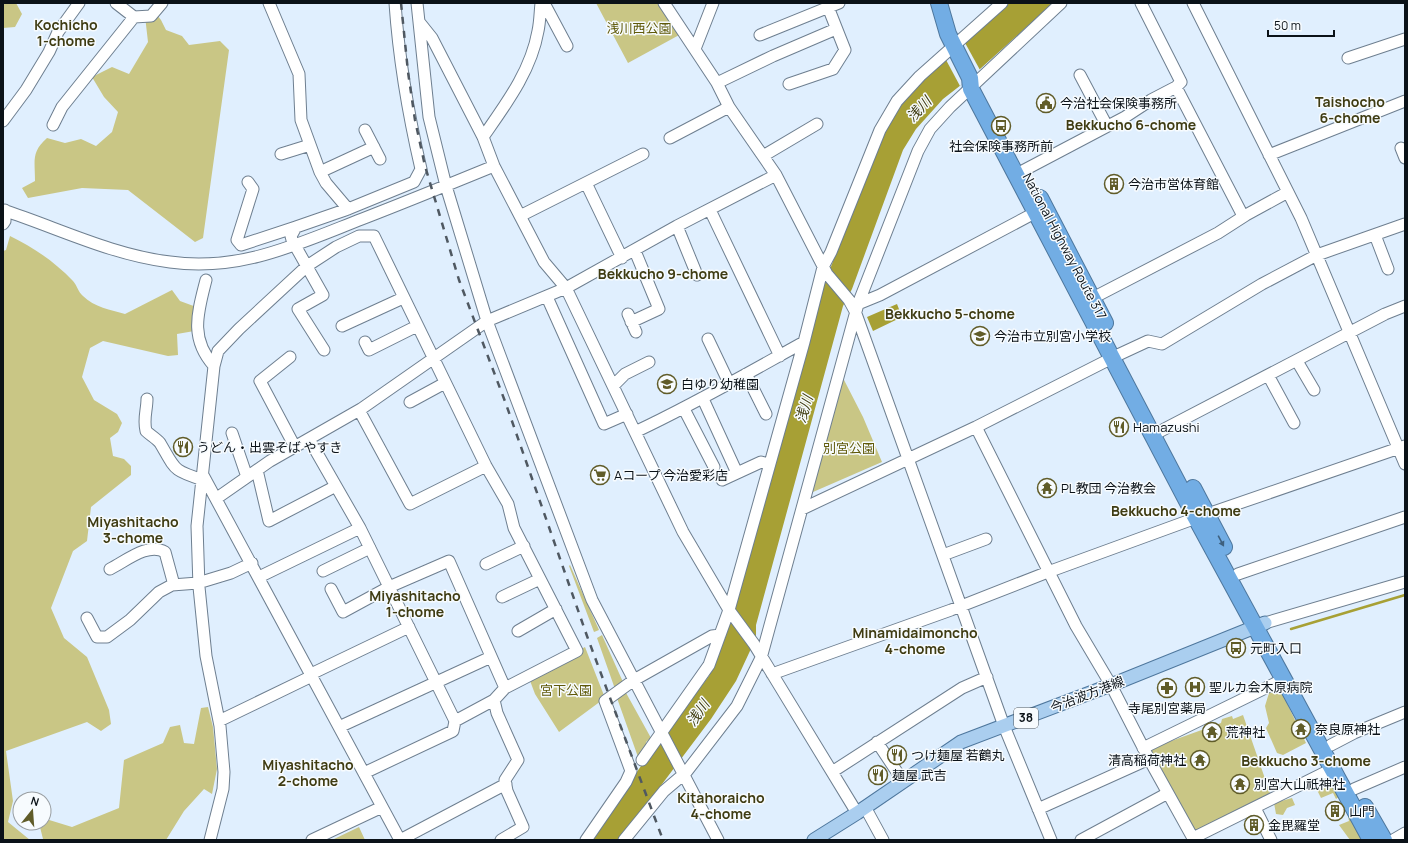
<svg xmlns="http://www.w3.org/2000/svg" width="1408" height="843" font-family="Manrope,'Noto Sans JP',sans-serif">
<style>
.green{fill:#c9c685}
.water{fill:#a7a035}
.pier{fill:#e0effe}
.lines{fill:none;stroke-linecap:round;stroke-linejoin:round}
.stream{stroke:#a7a035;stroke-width:2.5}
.minor-casing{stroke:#6e7f90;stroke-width:13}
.major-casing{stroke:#4e779d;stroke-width:15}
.highway-casing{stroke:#4e779d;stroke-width:18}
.minor{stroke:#fff;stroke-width:11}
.major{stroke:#aaceef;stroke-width:13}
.highway{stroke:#72ade4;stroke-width:16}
.rail{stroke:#4f5861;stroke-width:2.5;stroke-dasharray:7 7;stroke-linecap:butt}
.oneway{fill:#3e607e}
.labels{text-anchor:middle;stroke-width:3;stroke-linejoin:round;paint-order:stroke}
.shield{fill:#f7fbfe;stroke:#52585d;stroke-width:1}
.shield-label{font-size:12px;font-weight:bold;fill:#0b1218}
.park-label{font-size:13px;fill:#5f5908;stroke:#f7fbfe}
.poi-label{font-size:13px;fill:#0b1218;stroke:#f7fbfe;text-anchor:start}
.street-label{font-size:13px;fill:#0b1218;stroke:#f7fbfe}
.neighbourhood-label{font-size:14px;font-weight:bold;fill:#3f3c13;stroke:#f7fbfe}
.water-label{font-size:14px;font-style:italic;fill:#423f14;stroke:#f7fbfe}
</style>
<rect width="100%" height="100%" fill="#e0effe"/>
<!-- green -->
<path class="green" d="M3 3H16L22 14 15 27 3 28Z
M596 3H660L681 34 628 63Z
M154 11 161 20 166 30 182 36 189 45 220 41 229 50 203 238 195 242 128 190 82 188 28 198 22 188 35 181C35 161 31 152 47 138L65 143 81 139 96 146 112 132 118 112 104 97 92 77 112 67 129 74 148 42 145 16Z
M10 236C33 247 55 262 73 281 77 285 78 292 83 296 94 307 111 310 125 314L172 290 180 301 199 308 200 330 177 334 178 355 168 356 103 341 90 348 82 377 94 400 117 414 122 423 118 432 110 438 113 456 124 459 131 466V475L91 507 87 541 73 551 51 608 64 638 87 657 109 710 111 724 101 731 87 722 6 751 13 801 8 822 30 840H3V251L6 250Z
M843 378 863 417 882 462 813 492 810 490Z
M570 565 599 630 594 632 569 566Z
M602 635 623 682 615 689 597 638Z
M585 647 605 698 559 732 535 694 529 678Z
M625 691 651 738 646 742 648 749 638 757 617 698Z
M1281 691 1306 743 1283 755 1277 753 1266 728 1269 723 1265 706 1269 693Z
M208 707 213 727 217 769 212 794 204 789 184 811 166 840 43 839 40 827 46 819 72 827 119 808 124 760 163 743 170 727 180 725 184 743 194 744 201 708Z
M1243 715 1271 796 1192 835 1149 749 1221 723 1222 719 1232 716 1233 719Z
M1326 774 1344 793 1336 799 1333 793 1321 798 1313 782Z
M1292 798 1295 805 1287 808 1283 815 1276 814 1274 803Z
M1347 812 1367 840H1350L1339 825 1349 821Z
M359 827 365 840H332Z"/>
<!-- water -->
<path class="water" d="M1007 3H1053L970 78 943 99 916 129 903 150 852 289 843 306 756 625V638L736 681 711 719 620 840H589L646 759 709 676 728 621 825 282 885 128 896 107 920 81Z
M897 304 902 317 873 331 867 317Z"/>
<!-- pier -->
<path class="pier" d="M964 41 980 70 960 86 945 58Z"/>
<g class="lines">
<!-- stream -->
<path class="stream" d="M1291 629 1405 595"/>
<!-- minor casing -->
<g class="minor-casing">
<path id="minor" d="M116 3 134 17 151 16 162 3
M269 3 299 74 301 120 320 172 326 183 348 209
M417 3 429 117 446 186 487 321 592 600 718 840
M544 3 567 46
M664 3 717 83 729 107 776 175 827 274 849 300 855 311 1004 726 1051 840
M1141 3 1181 82 1176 87
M1193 3 1301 218 1405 464
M420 23 432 38 483 137 494 166 544 262 566 288 683 532 729 610 754 644 857 813
M760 35 839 3
M695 49 713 3
M1348 58 1405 39
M1080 75 1107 126
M717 83 773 56 836 29
M789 84 833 69 845 50 828 7
M3 121 26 90 49 52 58 32 79 3
M53 125 62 107 134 17
M365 130 380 159
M483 137C506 104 531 71 538 31 540 22 540 12 541 3
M670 138 729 107
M1401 148 1405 158
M281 154 310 145
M1269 155 1405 101
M763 156 817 124
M320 172 374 147
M1015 175 1125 117 1151 100 1176 87 1243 216
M248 182 253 189 237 240 241 245 296 227
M586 183 622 258
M3 210C58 228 112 255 170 262 240 272 298 244 362 219 406 202 450 184 494 166
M710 210 780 356
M520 216 643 154
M3 224 5 221V210
M677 226 697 275
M1375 235 1388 269
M206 280C198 312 189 338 214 366
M547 297 604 424 627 414
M1087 301 1218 233 1246 215 1288 192
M858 304 880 295 1042 209
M628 314 636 332
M631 322 659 309 635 251
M342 326 403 298
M708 339 729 383
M365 342 369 350 417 326
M324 350 298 309 323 295 292 240 291 236 296 227 348 209 414 182 421 169C408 113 399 61 395 3
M290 357 260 381 295 447
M1297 361 1314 390
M746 374 766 414
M1268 375 1294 423
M613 386 625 374 649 362
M147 399C147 410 143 419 146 431 150 435 157 439 160 443 176 470 172 470 203 480
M703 399 737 473
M410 402 445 383
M684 409 714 467
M359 410 410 504 486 466
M976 427 1076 626 1111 685 1149 759 1194 840
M635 432C693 405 748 373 804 342
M232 433 247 477
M1153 435 1385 314 1405 306
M309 439 360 528 455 721 453 731 364 773
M257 470 269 521 336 486
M203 475 400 840
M722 480 761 462 769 464
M217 498 270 461 361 409 487 321 566 288 677 226 776 175
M802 509 976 427 1120 354 1148 341 1162 344 1262 284 1317 255 1405 224
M943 555 986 539
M486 564 524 546
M110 569C126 561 148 542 165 552L174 585
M323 571 370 548
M1238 574 1405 517
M259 577 360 528
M331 589 343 612 389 587 449 561 505 688
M502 597 540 579
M87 618 97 637H107L130 620 159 592 172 585 198 583 231 573 252 563
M1265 623 1405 582
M518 631 556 609
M311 674 409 627
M772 674 951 610 1048 572 1196 518 1405 446
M219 721 312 676
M455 721 494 700
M339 727 491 657
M877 742 903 781
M1331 745 1354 733 1405 712
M1143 748 1284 679
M642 760 709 665 729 610 804 342 823 267 831 252 880 130 897 101 920 76 1002 3
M832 772 962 688 987 677
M684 775 737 706 761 658 858 304 918 151 930 129 950 107 1061 3
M1354 789 1405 767
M865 807 883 840
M1255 808 1271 840
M1038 809 1149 759
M1193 838 1332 769
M210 840 223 789 224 772 220 726 206 656 199 587 197 526 214 366 218 351 239 329 307 266 336 247 359 236H374L486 466 508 504 514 528 577 651 505 688 494 700 497 713 518 760 505 780 507 791 523 827 501 840
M312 840 382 807
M400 840 506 784
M586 840 626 782 631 771 605 701 634 680 712 636 720 635
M624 840 664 791 684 774
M1081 840 1168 793
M1393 840 1405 833"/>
</g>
<!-- major casing -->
<g class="major-casing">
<path id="major" d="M814 840 857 813 961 742 1111 685 1265 623"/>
</g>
<!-- highway casing -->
<g class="highway-casing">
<path id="highway" d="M939 3 948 34 970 78 971 89 1196 518 1371 840
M1040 198 1105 323
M1193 488 1224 547
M1365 807 1384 840"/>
</g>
<!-- minor -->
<use href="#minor" class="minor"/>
<!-- major -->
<use href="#major" class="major"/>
<!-- highway -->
<use href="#highway" class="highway"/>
<!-- rail -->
<path class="rail" d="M401 3 408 72 415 120 425 166 459 280 506 404 587 636 663 840"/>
</g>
<!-- one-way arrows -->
<defs><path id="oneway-solid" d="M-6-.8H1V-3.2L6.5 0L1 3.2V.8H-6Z"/></defs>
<use class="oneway" href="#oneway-solid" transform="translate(1221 541) rotate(62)"/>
<!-- icons -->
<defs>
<g id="civic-ring" transform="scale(1)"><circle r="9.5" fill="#f7fbfe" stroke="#605c29" stroke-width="1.5"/><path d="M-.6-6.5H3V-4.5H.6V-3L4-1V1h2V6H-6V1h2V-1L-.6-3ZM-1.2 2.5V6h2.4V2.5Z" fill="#605c29"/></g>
<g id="bus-ring" transform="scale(1)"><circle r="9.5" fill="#f7fbfe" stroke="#605c29" stroke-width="1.5"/><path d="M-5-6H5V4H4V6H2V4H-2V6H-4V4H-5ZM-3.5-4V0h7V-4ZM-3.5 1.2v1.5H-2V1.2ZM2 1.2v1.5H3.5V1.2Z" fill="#605c29"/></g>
<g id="building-ring" transform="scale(1)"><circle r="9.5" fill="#f7fbfe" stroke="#605c29" stroke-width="1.5"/><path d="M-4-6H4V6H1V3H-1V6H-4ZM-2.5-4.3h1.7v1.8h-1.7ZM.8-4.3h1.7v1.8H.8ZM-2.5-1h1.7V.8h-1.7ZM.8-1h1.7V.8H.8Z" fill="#605c29"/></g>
<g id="school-ring" transform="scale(1)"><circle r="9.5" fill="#f7fbfe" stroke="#605c29" stroke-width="1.5"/><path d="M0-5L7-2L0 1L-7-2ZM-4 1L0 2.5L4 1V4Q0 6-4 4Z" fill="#605c29"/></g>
<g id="restaurant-ring" transform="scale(1)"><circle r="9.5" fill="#f7fbfe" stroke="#605c29" stroke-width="1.5"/><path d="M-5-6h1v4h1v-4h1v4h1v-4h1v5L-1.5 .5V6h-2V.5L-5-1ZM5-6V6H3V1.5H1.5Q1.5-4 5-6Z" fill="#605c29"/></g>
<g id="supermarket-ring" transform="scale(1)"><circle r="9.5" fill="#f7fbfe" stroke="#605c29" stroke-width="1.5"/><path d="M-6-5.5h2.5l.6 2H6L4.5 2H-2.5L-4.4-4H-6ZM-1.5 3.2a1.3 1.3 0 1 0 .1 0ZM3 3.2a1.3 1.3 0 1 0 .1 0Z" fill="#605c29"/></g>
<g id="temple-ring" transform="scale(1)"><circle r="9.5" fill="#f7fbfe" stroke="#605c29" stroke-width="1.5"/><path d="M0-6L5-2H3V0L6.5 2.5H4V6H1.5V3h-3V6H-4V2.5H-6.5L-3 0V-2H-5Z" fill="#605c29"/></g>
<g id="hospital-ring" transform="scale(1)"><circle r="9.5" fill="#f7fbfe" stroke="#605c29" stroke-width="1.5"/><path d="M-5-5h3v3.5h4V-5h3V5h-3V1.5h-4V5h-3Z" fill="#605c29"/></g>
<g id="pharmacy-ring" transform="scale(1)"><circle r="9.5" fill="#f7fbfe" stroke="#605c29" stroke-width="1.5"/><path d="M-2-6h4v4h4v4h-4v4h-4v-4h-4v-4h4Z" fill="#605c29"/></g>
</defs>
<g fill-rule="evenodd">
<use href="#civic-ring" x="1046" y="103"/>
<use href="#bus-ring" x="1001" y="126"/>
<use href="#building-ring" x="1114" y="184"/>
<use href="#school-ring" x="980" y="336"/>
<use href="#school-ring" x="667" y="384"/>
<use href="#restaurant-ring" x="1119" y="427"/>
<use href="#restaurant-ring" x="183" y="447"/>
<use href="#supermarket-ring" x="600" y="475"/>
<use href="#temple-ring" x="1047" y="488"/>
<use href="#bus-ring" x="1236" y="648"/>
<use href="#hospital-ring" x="1195" y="687"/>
<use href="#pharmacy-ring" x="1167" y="688"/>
<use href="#temple-ring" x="1301" y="729"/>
<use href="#temple-ring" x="1212" y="732"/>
<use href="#restaurant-ring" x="897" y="755"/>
<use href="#temple-ring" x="1200" y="760"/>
<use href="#restaurant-ring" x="878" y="775"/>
<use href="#temple-ring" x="1240" y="784"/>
<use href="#building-ring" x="1335" y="811"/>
<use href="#building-ring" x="1254" y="825"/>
</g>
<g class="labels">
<!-- shield labels -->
<rect class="shield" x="1014" y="708" width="24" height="20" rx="3"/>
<g class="shield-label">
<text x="1026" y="722">38</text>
</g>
<!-- park labels -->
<g class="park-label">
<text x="639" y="33">浅川西公園</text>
<text x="849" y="453">別宮公園</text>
<text x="566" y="695">宮下公園</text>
</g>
<!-- poi labels -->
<g class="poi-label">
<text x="1060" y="108">今治社会保険事務所</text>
<text x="1001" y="151" text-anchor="middle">社会保険事務所前</text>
<text x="1128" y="189">今治市営体育館</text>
<text x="994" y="341">今治市立別宮小学校</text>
<text x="681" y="389">白ゆり幼稚園</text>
<text x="1133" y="432">Hamazushi</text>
<text x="197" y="452">うどん・出雲そば やすき</text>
<text x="614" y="480">Aコープ 今治愛彩店</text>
<text x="1061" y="493">PL教団 今治教会</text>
<text x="1250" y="653">元町入口</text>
<text x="1209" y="692">聖ルカ会木原病院</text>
<text x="1167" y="713" text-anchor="middle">寺尾別宮薬局</text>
<text x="1315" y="734">奈良原神社</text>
<text x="1226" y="737">荒神社</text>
<text x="911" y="760">つけ麺屋 若鶴丸</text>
<text x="1186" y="765" text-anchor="end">清高稲荷神社</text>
<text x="892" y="780">麺屋 武吉</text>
<text x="1254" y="789">別宮大山祇神社</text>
<text x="1349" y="816">山門</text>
<text x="1268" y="830">金毘羅堂</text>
</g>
<!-- street labels -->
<g class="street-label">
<text transform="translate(1065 246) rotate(62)" y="5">National Highway Route 317</text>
<text transform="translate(1087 694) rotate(-21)" y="5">今治波方港線</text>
</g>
<!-- neighbourhood labels -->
<g class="neighbourhood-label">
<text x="66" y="30">Kochicho<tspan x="66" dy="16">1-chome</tspan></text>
<text x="1350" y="107">Taishocho<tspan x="1350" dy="16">6-chome</tspan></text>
<text x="1131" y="130">Bekkucho 6-chome</text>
<text x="663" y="279">Bekkucho 9-chome</text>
<text x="950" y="319">Bekkucho 5-chome</text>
<text x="1176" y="516">Bekkucho 4-chome</text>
<text x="133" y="527">Miyashitacho<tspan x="133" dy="16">3-chome</tspan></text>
<text x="415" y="601">Miyashitacho<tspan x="415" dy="16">1-chome</tspan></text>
<text x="915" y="638">Minamidaimoncho<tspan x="915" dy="16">4-chome</tspan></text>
<text x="1306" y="766">Bekkucho 3-chome</text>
<text x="308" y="770">Miyashitacho<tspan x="308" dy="16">2-chome</tspan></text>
<text x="721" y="803">Kitahoraicho<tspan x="721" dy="16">4-chome</tspan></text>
</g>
<!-- water labels -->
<g class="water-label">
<text transform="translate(919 109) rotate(-47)" y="5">浅川</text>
<text transform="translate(804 409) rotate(-73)" y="5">浅川</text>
<text transform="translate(698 713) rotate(-55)" y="5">浅川</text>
</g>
</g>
<!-- border -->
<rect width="1408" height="843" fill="none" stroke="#0b1218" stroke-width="8"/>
<!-- north arrow -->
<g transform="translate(32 811) rotate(17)"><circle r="19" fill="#f7fbfe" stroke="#999ea2"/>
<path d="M0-3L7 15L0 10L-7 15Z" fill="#605c29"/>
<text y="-6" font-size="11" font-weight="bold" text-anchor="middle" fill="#0b1218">N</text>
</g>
<!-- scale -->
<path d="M1268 30v6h66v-6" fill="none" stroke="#0b1218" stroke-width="2"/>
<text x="1274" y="30" font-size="12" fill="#0b1218" stroke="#f7fbfe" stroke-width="3" paint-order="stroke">50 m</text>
</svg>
